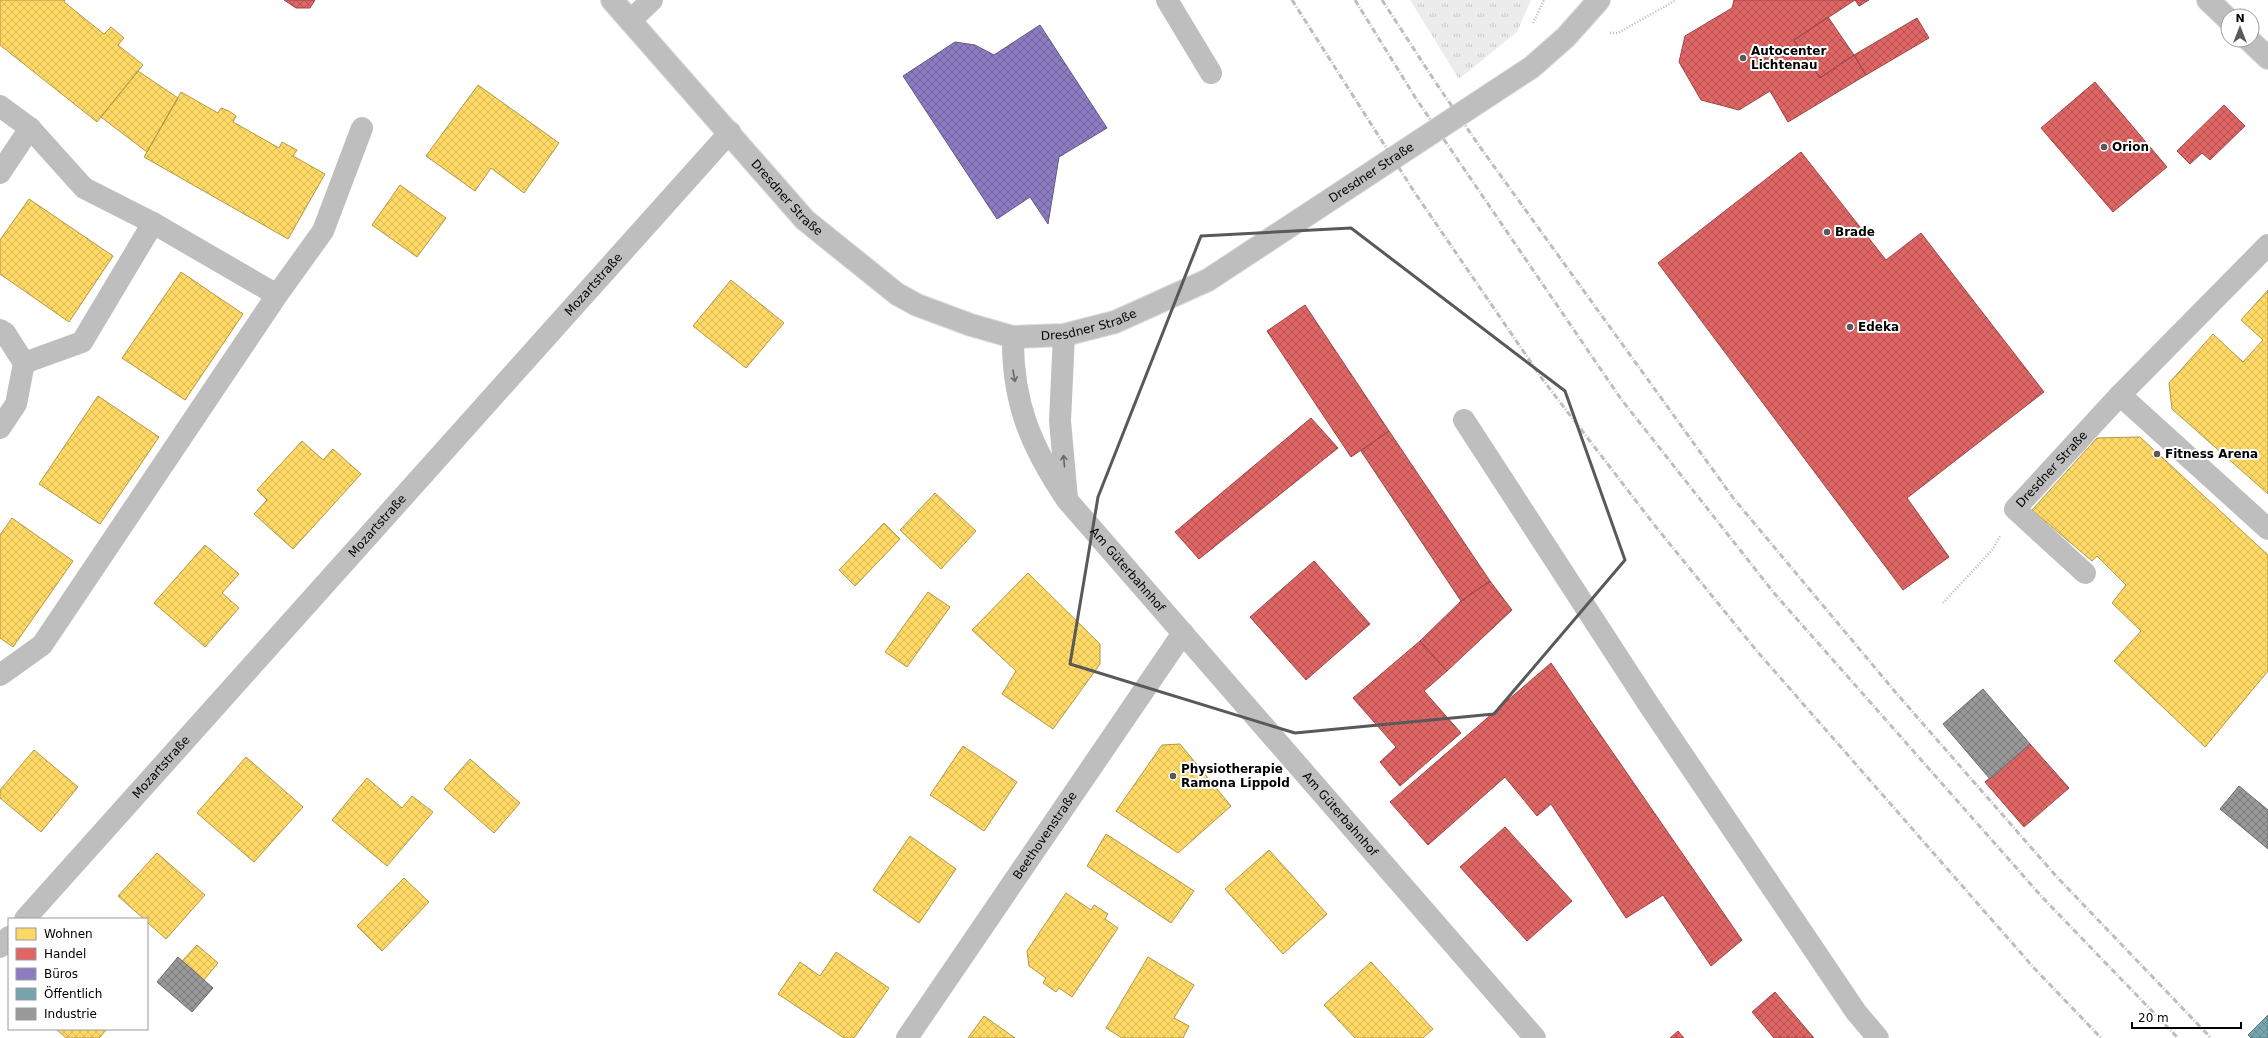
<svg xmlns="http://www.w3.org/2000/svg" width="2268" height="1038" font-family="'DejaVu Sans',sans-serif">
<style>
.grass{fill:url(#grass-tufts)}
.homes{fill:url(#homes-cross-hatch);stroke:#b29847}
.shops{fill:url(#shops-cross-hatch);stroke:#9d4747}
.offices{fill:url(#offices-cross-hatch);stroke:#635788}
.public{fill:url(#public-cross-hatch);stroke:#53747a}
.industry{fill:url(#industry-cross-hatch);stroke:#6b6b6b}
.lines{fill:none;stroke-linecap:round;stroke-linejoin:round}
.major-casing{stroke:#dbdbdb;stroke-width:24}
.path{stroke:#b9b9b9;stroke-width:2.5;stroke-dasharray:1 2;stroke-linecap:butt}
.minor{stroke:#bebebe;stroke-width:22}
.major{stroke:#bebebe;stroke-width:22}
.rail{stroke:#bebebe;stroke-width:3;stroke-dasharray:6 2 1 2;stroke-linecap:butt}
.oneway{stroke:#686868}
.marked{fill:none;stroke:#595959;stroke-width:3;stroke-linejoin:round}
.poi-dot{fill:#595959;stroke:#fff;stroke-width:1.5}
.labels{text-anchor:middle;stroke-width:4;stroke-linejoin:round;paint-order:stroke}
.poi-label{font-size:12px;font-weight:bold;fill:#000;stroke:#fff;text-anchor:start}
.street-label{font-size:12px;fill:#000;stroke:#fff}
</style>
<defs>
<pattern id="grass-tufts" width="24" height="20" patternUnits="userSpaceOnUse"><rect width="24" height="20" fill="#ececec"/><path d="M3 7l-1-3M5 7V3M7 7l1-3M15 17l-1-3M17 17v-4M19 17l1-3" fill="none" stroke="#c9c9c9"/></pattern>
<pattern id="homes-cross-hatch" width="8" height="8" patternUnits="userSpaceOnUse"><rect width="8" height="8" fill="#ffd966"/><path d="M0 0l8 8M0 8l8-8" fill="none" stroke="#d9b857"/></pattern>
<pattern id="shops-cross-hatch" width="8" height="8" patternUnits="userSpaceOnUse"><rect width="8" height="8" fill="#e06666"/><path d="M0 0l8 8M0 8l8-8" fill="none" stroke="#b35252"/></pattern>
<pattern id="offices-cross-hatch" width="8" height="8" patternUnits="userSpaceOnUse"><rect width="8" height="8" fill="#8e7cc3"/><path d="M0 0l8 8M0 8l8-8" fill="none" stroke="#72639c"/></pattern>
<pattern id="public-cross-hatch" width="8" height="8" patternUnits="userSpaceOnUse"><rect width="8" height="8" fill="#76a5af"/><path d="M0 0l8 8M0 8l8-8" fill="none" stroke="#648c95"/></pattern>
<pattern id="industry-cross-hatch" width="8" height="8" patternUnits="userSpaceOnUse"><rect width="8" height="8" fill="#999"/><path d="M0 0l8 8M0 8l8-8" fill="none" stroke="#7a7a7a"/></pattern>
</defs>
<rect width="100%" height="100%" fill="#fff"/>
<!-- grass -->
<path class="grass" d="M1410 0H1531L1517 32 1459 79Z"/>
<!-- homes -->
<path class="homes" d="M0 0H65L64 2 104 34 111 27 124 38 118 45 143 65 97 122 0 45Z
M138 71 178 98 147 152 101 117Z
M478 85 559 143 524 193 491 168 475 191 426 156Z
M181 92 218 113 221 108 229 111 236 116 233 122 279 148 282 142 297 150 293 156 325 174 288 239 144 157Z
M400 185 446 218 417 257 372 225Z
M29 199 113 256 69 322 0 274V240Z
M181 272 243 314 185 400 122 358Z
M731 280 784 323 746 368 693 326Z
M2268 290V494L2172 409 2169 383 2213 334 2243 362 2263 340 2241 320Z
M98 396 159 437 100 524 39 484Z
M2140 437 2268 555V671L2205 747 2114 661 2141 631 2112 603 2126 585 2097 556 2092 561 2032 510 2097 438Z
M302 441 323 460 333 449 361 474 293 549 254 514 267 500 257 490Z
M935 493 976 531 941 569 900 530Z
M12 518 73 561 13 647 0 638V535Z
M884 523 900 539 855 586 839 570Z
M205 545 239 574 222 593 239 608 205 647 154 603Z
M1028 573 1100 644V664L1053 729 1002 694 1016 671 972 630Z
M928 592 950 607 907 667 885 652Z
M1180 744 1231 806 1178 853 1116 811 1162 745Z
M963 746 1017 782 984 831 930 795Z
M34 750 78 787 41 832 0 798V790Z
M246 757 303 807 254 862 197 813Z
M470 759 520 803 494 833 444 789Z
M367 778 402 808 412 796 433 812 387 866 332 820Z
M1106 834 1194 891 1171 923 1087 866Z
M910 836 956 869 919 923 873 890Z
M1269 850 1327 914 1283 954 1225 889Z
M157 853 205 895 166 939 147 922V919H144L118 896Z
M404 878 429 902 382 951 357 926Z
M1066 893 1091 910 1094 905 1108 914 1105 919 1118 928 1072 997 1059 988 1056 992 1043 983 1046 978 1029 966 1027 951Z
M197 945 218 963 204 980 182 961Z
M836 952 889 988 854 1038H844L778 994 800 962 820 976Z
M1148 957 1194 985 1174 1018 1189 1026 1183 1038H1122L1106 1028Z
M1371 962 1433 1029 1423 1038H1355L1324 1005Z
M984 1016 1015 1038H968Z
M56 1029H107L99 1038H66Z"/>
<!-- shops -->
<path class="shops" d="M284 0H315L310 8H296Z
M1734 0H1855L1794 40 1820 78 1854 55 1866 75 1788 122 1770 91 1739 110 1701 100 1679 62 1685 36 1732 8Z
M1855 0H1869L1859 6Z
M1828 17 1854 55 1820 78 1794 40Z
M1917 18 1929 38 1866 75 1854 55Z
M2095 82 2167 167 2113 212 2041 128Z
M2224 105 2245 126 2210 160 2202 153 2190 164 2177 151Z
M1801 152 1886 260 1921 233 2044 392 1907 498 1949 557 1903 590 1658 263Z
M1305 305 1389 431 1351 457 1267 331Z
M1311 418 1338 448 1199 559 1175 532Z
M1389 431 1490 581 1461 601 1361 451Z
M1314 561 1370 624 1306 680 1250 617Z
M1490 581 1512 610 1447 671 1420 641 1461 601Z
M1420 641 1447 671 1424 691 1461 733 1400 786 1380 762 1396 747 1353 698Z
M1551 663 1742 940 1711 966 1663 895 1626 918 1551 804 1537 816 1505 777 1428 845 1390 802Z
M2030 744 2069 788 2024 827 1985 782Z
M1505 827 1572 901 1527 941 1460 867Z
M1775 992 1814 1038H1774L1752 1012Z
M1678 1031 1684 1038H1670Z"/>
<!-- offices -->
<path class="offices" d="M1040 25 1107 128 1059 157 1048 224 1030 197 997 219 903 76 955 42 975 45 994 55Z"/>
<!-- public -->
<path class="public" d="M2268 1015V1038H2251L2248 1035Z"/>
<!-- industry -->
<path class="industry" d="M1983 689 2030 744 1990 779 1943 724Z
M2239 786 2268 810V849L2220 809Z
M178 957 213 988 192 1012 157 982Z"/>
<g class="lines">
<!-- major casing -->
<g class="major-casing">
<g id="major">
<path id="s5" d="M612 0 805 220 897 294 917 305 971 325 1013 337 1064 335 1115 322 1208 280 1532 67 1566 37 1599 0"/>
<path d="M2208 0 2228 19"/>
<path d="M2249 40 2268 58"/>
</g>
</g>
<!-- path -->
<path class="path" d="M1533 23 1544 0
M1610 33H1618L1676 0
M1943 603 1993 549 2000 536"/>
<!-- minor -->
<g class="minor">
<path d="M1167 0 1211 73"/>
<path d="M630 21 652 0"/>
<path d="M0 106 30 128 84 188 153 223 277 295"/>
<path d="M0 173 30 128"/>
<path d="M0 330 5 333 24 363 16 404 0 428"/>
<path d="M1064 335 1060 421 1067 499"/>
<path id="s1" d="M1013 337C1012 402 1031 447 1067 500L1535 1038"/>
<path d="M24 363 82 342 153 223"/>
<path d="M2120 395 2268 529"/>
<path d="M1464 420 1649 705 1856 1012 1878 1038"/>
<path id="s2" d="M2085 573 2015 509 2120 395 2268 245"/>
<path d="M0 675 42 645 277 295 323 231 362 128"/>
<path id="s3" d="M25 919 730 132"/>
<path d="M0 947 9 937"/>
<path id="s4" d="M907 1038 1183 633"/>
</g>
<!-- major -->
<use href="#major" class="major"/>
<!-- rail -->
<path class="rail" d="M1292 0 1415 193 1543 380 1656 527 1756 650 2034 968 2101 1038
M1355 0 1415 97 1621 399 1774 593 2042 897 2178 1038
M1382 0 1436 83 1480 147 1734 499 1897 694 2056 876 2211 1038"/>
</g>
<!-- one-way arrows -->
<defs><path id="oneway-shaft" d="M-6 0H5M1.5-3L5.5 0L1.5 3" fill="none" stroke-width="1.6" stroke-linecap="round" stroke-linejoin="round"/></defs>
<g class="oneway">
<use href="#oneway-shaft" transform="translate(1014 376) rotate(80)"/>
<use href="#oneway-shaft" transform="translate(1064 461) rotate(-95)"/>
</g>
<!-- marked area -->
<path class="marked" d="M1351 228 1565 391 1625 560 1494 714 1295 733 1070 664 1098 497 1201 236Z"/>
<!-- markers -->
<g class="poi-dot">
<circle cx="1743" cy="58" r="4"/>
<circle cx="2104" cy="147" r="4"/>
<circle cx="1827" cy="232" r="4"/>
<circle cx="1850" cy="327" r="4"/>
<circle cx="2157" cy="454" r="4"/>
<circle cx="1173" cy="776" r="4"/>
</g>
<g class="labels">
<!-- poi labels -->
<g class="poi-label">
<text x="1751" y="55">Autocenter<tspan x="1751" dy="14">Lichtenau</tspan></text>
<text x="2112" y="151">Orion</text>
<text x="1835" y="236">Brade</text>
<text x="1858" y="331">Edeka</text>
<text x="2165" y="458">Fitness Arena</text>
<text x="1181" y="773">Physiotherapie<tspan x="1181" dy="14">Ramona Lippold</tspan></text>
</g>
<!-- street labels -->
<g class="street-label">
<text dy="4" stroke="none"><textPath href="#s5" startOffset="936">Dresdner Straße</textPath></text>
<text dy="4" stroke="none"><textPath href="#s5" startOffset="264">Dresdner Straße</textPath></text>
<text dy="4" stroke="none"><textPath href="#s3" startOffset="852">Mozartstraße</textPath></text>
<text dy="4" stroke="none"><textPath href="#s5" startOffset="612">Dresdner Straße</textPath></text>
<text dy="4" stroke="none"><textPath href="#s2" startOffset="149">Dresdner Straße</textPath></text>
<text dy="4" stroke="none"><textPath href="#s3" startOffset="528">Mozartstraße</textPath></text>
<text dy="4" stroke="none"><textPath href="#s1" startOffset="267">Am Güterbahnhof</textPath></text>
<text dy="4" stroke="none"><textPath href="#s3" startOffset="204">Mozartstraße</textPath></text>
<text dy="4" stroke="none"><textPath href="#s1" startOffset="591">Am Güterbahnhof</textPath></text>
<text dy="4" stroke="none"><textPath href="#s4" startOffset="245">Beethovenstraße</textPath></text>
</g>
</g>
<!-- legend -->
<rect x="8" y="918" width="140" height="112" fill="#ffffff" stroke="#999999"/>
<rect x="16" y="928" width="20" height="12" fill="#ffd966" stroke="#999999"/>
<text x="44" y="938" font-size="12" fill="#000000">Wohnen</text>
<rect x="16" y="948" width="20" height="12" fill="#e06666" stroke="#999999"/>
<text x="44" y="958" font-size="12" fill="#000000">Handel</text>
<rect x="16" y="968" width="20" height="12" fill="#8e7cc3" stroke="#999999"/>
<text x="44" y="978" font-size="12" fill="#000000">Büros</text>
<rect x="16" y="988" width="20" height="12" fill="#76a5af" stroke="#999999"/>
<text x="44" y="998" font-size="12" fill="#000000">Öffentlich</text>
<rect x="16" y="1008" width="20" height="12" fill="#999999" stroke="#999999"/>
<text x="44" y="1018" font-size="12" fill="#000000">Industrie</text>
<!-- north arrow -->
<g transform="translate(2240 28)"><circle r="19" fill="#ffffff" stroke="#999999"/>
<path d="M0-3L7 15L0 10L-7 15Z" fill="#595959"/>
<text y="-6" font-size="11" font-weight="bold" text-anchor="middle" fill="#000000">N</text>
</g>
<!-- scale -->
<path d="M2132 1022v6h109v-6" fill="none" stroke="#000000" stroke-width="2"/>
<text x="2138" y="1022" font-size="12" fill="#000000" stroke="#ffffff" stroke-width="3" paint-order="stroke">20 m</text>
</svg>
